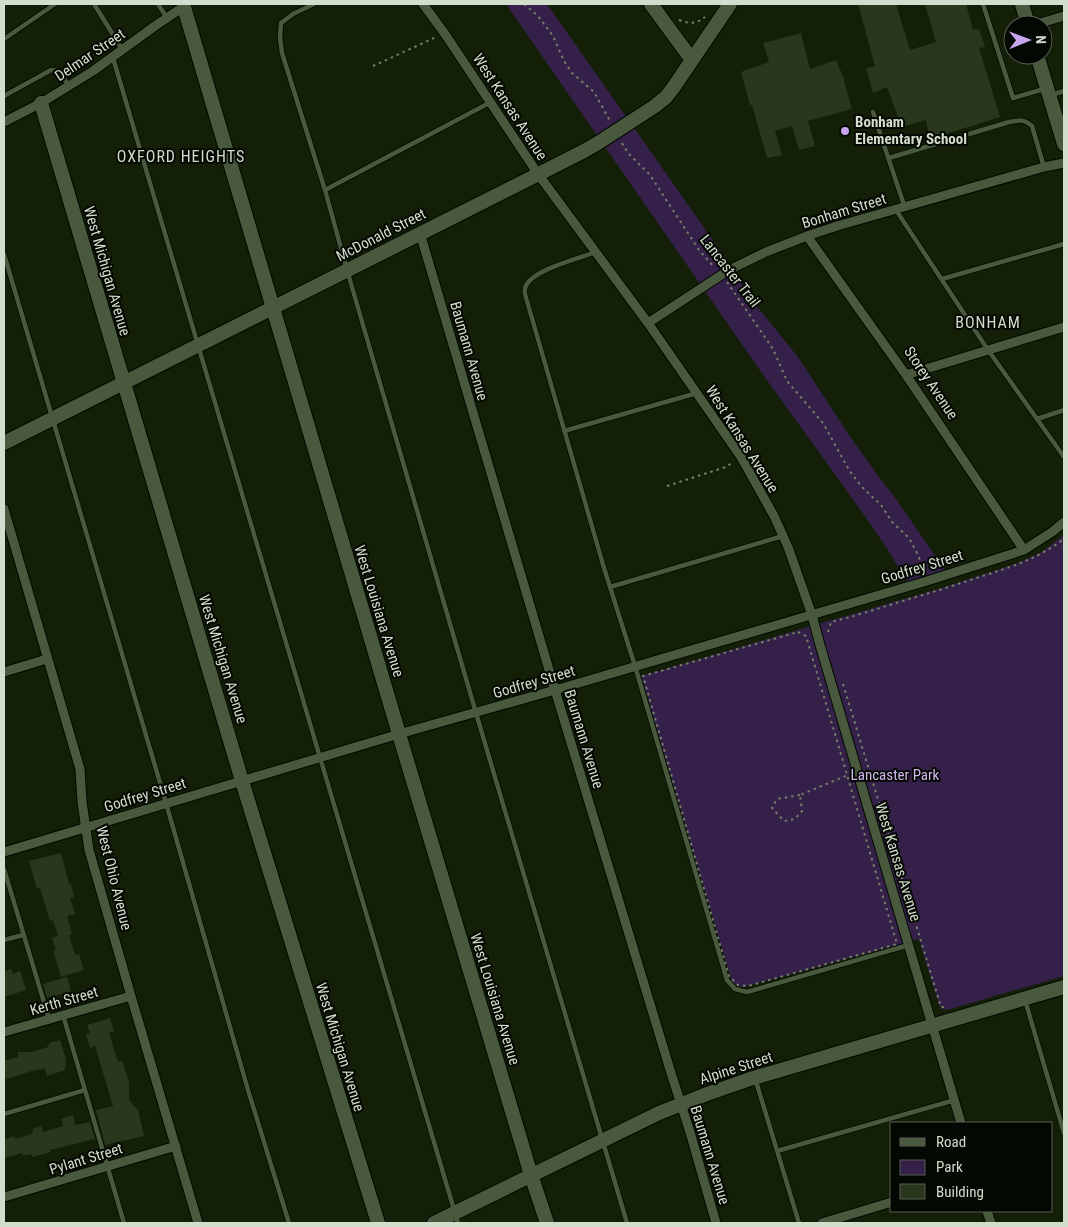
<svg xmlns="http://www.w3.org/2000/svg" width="1068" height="1227" font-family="'Roboto Condensed',sans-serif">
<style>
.green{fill:#35204a}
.building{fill:#29371d}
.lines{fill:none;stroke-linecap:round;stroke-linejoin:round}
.lane-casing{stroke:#020900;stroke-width:6}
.street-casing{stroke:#020900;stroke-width:11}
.secondary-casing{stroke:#020900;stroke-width:16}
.path{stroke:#747f6a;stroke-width:2;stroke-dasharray:2.5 4;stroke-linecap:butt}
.lane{stroke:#49593d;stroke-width:4.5}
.street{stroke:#49593d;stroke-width:9}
.secondary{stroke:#49593d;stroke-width:14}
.poi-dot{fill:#c8a6ef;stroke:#040802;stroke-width:2}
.labels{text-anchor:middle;stroke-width:4;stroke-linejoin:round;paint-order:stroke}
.street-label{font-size:15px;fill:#d3ddcc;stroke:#040802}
.poi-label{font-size:15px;font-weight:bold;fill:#d3ddcc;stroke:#040802;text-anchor:start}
.park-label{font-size:15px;fill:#d3b7f3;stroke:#040802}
.neighbourhood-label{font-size:16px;letter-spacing:1px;fill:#d3ddcc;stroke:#040802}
</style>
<rect width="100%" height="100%" fill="#132007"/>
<!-- green -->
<path class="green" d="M506 4H547L724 256 756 305 798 357 851 438 879 477 896 499 947 573 909 586 907 581 884 544 862 512 759 369Z
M1064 535V976L947 1010 942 1009 939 1005 919 939 744 987 737 986 732 982 641 676 945 587 1018 563 1040 553Z"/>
<!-- building -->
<path class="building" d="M858 4H896L910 50 936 42 925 4H966L973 30 979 29 985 47 979 48 1000 117 930 139 926 120 902 127 887 87 873 93 866 68 875 66Z
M801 33 810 69 836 60 845 81H844L852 109 808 121 815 146 799 150 792 126 775 131 782 155 767 158 752 105H750L741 72 769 62 763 43Z
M61 853 69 884H71L74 897 70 898 75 914 67 916 72 934 69 935 75 955 79 954 84 970 61 977 53 950H56L52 938 58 936 53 920 50 921 40 888 37 889 29 861Z
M11 969 13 974 20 971 26 990 4 997V971Z
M67 977 71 991 47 998 43 984Z
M110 1018 114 1031 109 1033 118 1062 122 1060 129 1082V1100L138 1110 144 1136 105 1145 96 1110 113 1106 95 1046 90 1048 86 1034 90 1033 87 1025Z
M60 1040 66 1060 65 1070 47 1076 45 1068 39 1070 38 1069 6 1079 4 1071V1061L18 1057V1052H31L48 1047 49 1043Z
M73 1115 75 1125 90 1122 95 1139 50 1150 51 1152 32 1157 31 1154 23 1156 22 1153 4 1158V1139L15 1136V1139L32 1134 33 1129 41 1126 43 1132 63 1126 61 1119Z"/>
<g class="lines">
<!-- lane casing -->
<g class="lane-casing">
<path id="lane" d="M94 4 122 49
M158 4 167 18
M314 4 293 14 281 23 280 38 282 53 325 190 347 270 476 713 627 1223
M983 4 1013 98 1044 89
M4 39 55 4
M113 58C230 446 342 835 458 1223
M1051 95 1064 91
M4 96 51 70 59 71 69 86
M873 112 905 208
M889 158 1009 122C1019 120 1024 119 1032 126L1044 167
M325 190 491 102
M896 210 988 350 1064 457
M596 252C580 258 527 271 525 289 524 292 526 298 527 301L604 568 635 666 727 980 735 989 747 992 909 945
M4 254 166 803 248 1090 289 1223
M942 279 1064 244
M1037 419 1064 410
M564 431 697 393
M610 587 783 536
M4 869 49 1019
M4 940 23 935
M1025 1000 1064 1133
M63 1015 124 1223
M755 1078 799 1223
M4 1114 85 1090
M777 1151 955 1100"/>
</g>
<!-- street casing -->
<g class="street-casing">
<path id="street" d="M423 4 445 34 538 174 648 323 741 457 774 516 788 547 812 615 820 645 961 1123
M1034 25 1064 16
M4 122 41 103 93 71 155 26 186 5
M420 233 555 690 671 1073 690 1132 716 1223
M807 236 906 375 1024 550
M648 323 729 270 766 252 807 236 837 226 1044 167 1064 163
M906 375 1064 327
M4 509 80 769 82 802 89 850 131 996 198 1223
M4 672 47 659
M4 852 399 734 555 690 927 581 1024 550 1052 532 1064 522
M4 1032 131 996
M4 1197 176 1146
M987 1211 991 1223
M822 1223 892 1202"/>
</g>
<!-- secondary casing -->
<g class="secondary-casing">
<path id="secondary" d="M651 4 692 60
M1022 4 1028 25
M184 7 399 734 531 1175 547 1223
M1037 55 1064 144
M41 103 242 781 378 1223
M4 443 509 189 584 151 598 143 655 106 666 97 673 88 730 4
M434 1223 659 1113 707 1094 750 1079 1064 987"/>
</g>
<!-- path -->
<path class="path" d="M524 4 538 16 553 36 564 61 572 73 594 92 610 121
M679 20C690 24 696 24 705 17
M373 66 434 38
M622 143 628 153 650 175 699 250 714 267
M727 282 773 349 787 381 823 423 849 470 861 486 881 505 892 522 909 538 918 555 924 571
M667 486 726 467 733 462
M798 632 806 636 897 944 748 986 738 985 729 976 643 676Z
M828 632 831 622C860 615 888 605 916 597 940 590 964 582 989 574 1019 564 1038 558 1064 539
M843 684 941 1007H947
M800 795 777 799 772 808 784 821 795 819 802 811 800 795 848 775"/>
<!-- lane -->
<use href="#lane" class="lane"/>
<!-- street -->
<use href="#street" class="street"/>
<!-- secondary -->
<use href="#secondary" class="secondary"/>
</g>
<!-- markers -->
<circle class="poi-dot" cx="845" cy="131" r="5"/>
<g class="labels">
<!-- street labels -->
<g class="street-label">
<text transform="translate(90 55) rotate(-34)" y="5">Delmar Street</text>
<text transform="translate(510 107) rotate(57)" y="5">West Kansas Avenue</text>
<text transform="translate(844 211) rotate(-17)" y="5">Bonham Street</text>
<text transform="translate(381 235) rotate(-27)" y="5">McDonald Street</text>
<text transform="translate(107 271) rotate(74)" y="5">West Michigan Avenue</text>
<text transform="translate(730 271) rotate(52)" y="5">Lancaster Trail</text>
<text transform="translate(469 351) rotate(74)" y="5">Baumann Avenue</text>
<text transform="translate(931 383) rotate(56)" y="5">Storey Avenue</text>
<text transform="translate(742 439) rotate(58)" y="5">West Kansas Avenue</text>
<text transform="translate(922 567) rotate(-17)" y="5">Godfrey Street</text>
<text transform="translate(379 611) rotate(73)" y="5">West Louisiana Avenue</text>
<text transform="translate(223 659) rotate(73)" y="5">West Michigan Avenue</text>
<text transform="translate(534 682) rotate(-16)" y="5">Godfrey Street</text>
<text transform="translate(584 739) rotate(73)" y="5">Baumann Avenue</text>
<text transform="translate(145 795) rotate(-17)" y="5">Godfrey Street</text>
<text transform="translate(898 862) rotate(73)" y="5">West Kansas Avenue</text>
<text transform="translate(114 878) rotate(76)" y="5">West Ohio Avenue</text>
<text transform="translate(495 999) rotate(73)" y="5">West Louisiana Avenue</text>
<text transform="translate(64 1001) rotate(-16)" y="5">Kerth Street</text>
<text transform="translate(340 1047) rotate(73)" y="5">West Michigan Avenue</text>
<text transform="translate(736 1068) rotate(-18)" y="5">Alpine Street</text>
<text transform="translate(710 1155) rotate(73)" y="5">Baumann Avenue</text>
<text transform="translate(86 1159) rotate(-17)" y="5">Pylant Street</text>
</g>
<!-- poi labels -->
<g class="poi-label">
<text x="855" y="127">Bonham<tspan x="855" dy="17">Elementary School</tspan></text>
</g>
<!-- park labels -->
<g class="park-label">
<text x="895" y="780">Lancaster Park</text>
</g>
<!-- neighbourhood labels -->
<g class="neighbourhood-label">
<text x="181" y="162">OXFORD HEIGHTS</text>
<text x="988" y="328">BONHAM</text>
</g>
</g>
<!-- border -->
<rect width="1068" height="1227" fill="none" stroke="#d3ddcc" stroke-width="10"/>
<!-- legend -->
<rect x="890" y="1122" width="162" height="90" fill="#040802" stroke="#575d53"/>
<rect x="900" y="1138" width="25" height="8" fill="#49593d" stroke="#575d53"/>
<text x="936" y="1147" font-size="15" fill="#d3ddcc">Road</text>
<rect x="900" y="1160" width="25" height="15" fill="#35204a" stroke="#575d53"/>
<text x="936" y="1172" font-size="15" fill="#d3ddcc">Park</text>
<rect x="900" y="1184" width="25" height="15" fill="#29371d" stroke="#575d53"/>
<text x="936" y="1197" font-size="15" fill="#d3ddcc">Building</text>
<!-- north arrow -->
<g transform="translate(1028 40) rotate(89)"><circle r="24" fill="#040802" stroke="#575d53"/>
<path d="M0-4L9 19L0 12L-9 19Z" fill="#c8a6ef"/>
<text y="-8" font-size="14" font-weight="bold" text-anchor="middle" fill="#d3ddcc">N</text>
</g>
</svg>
